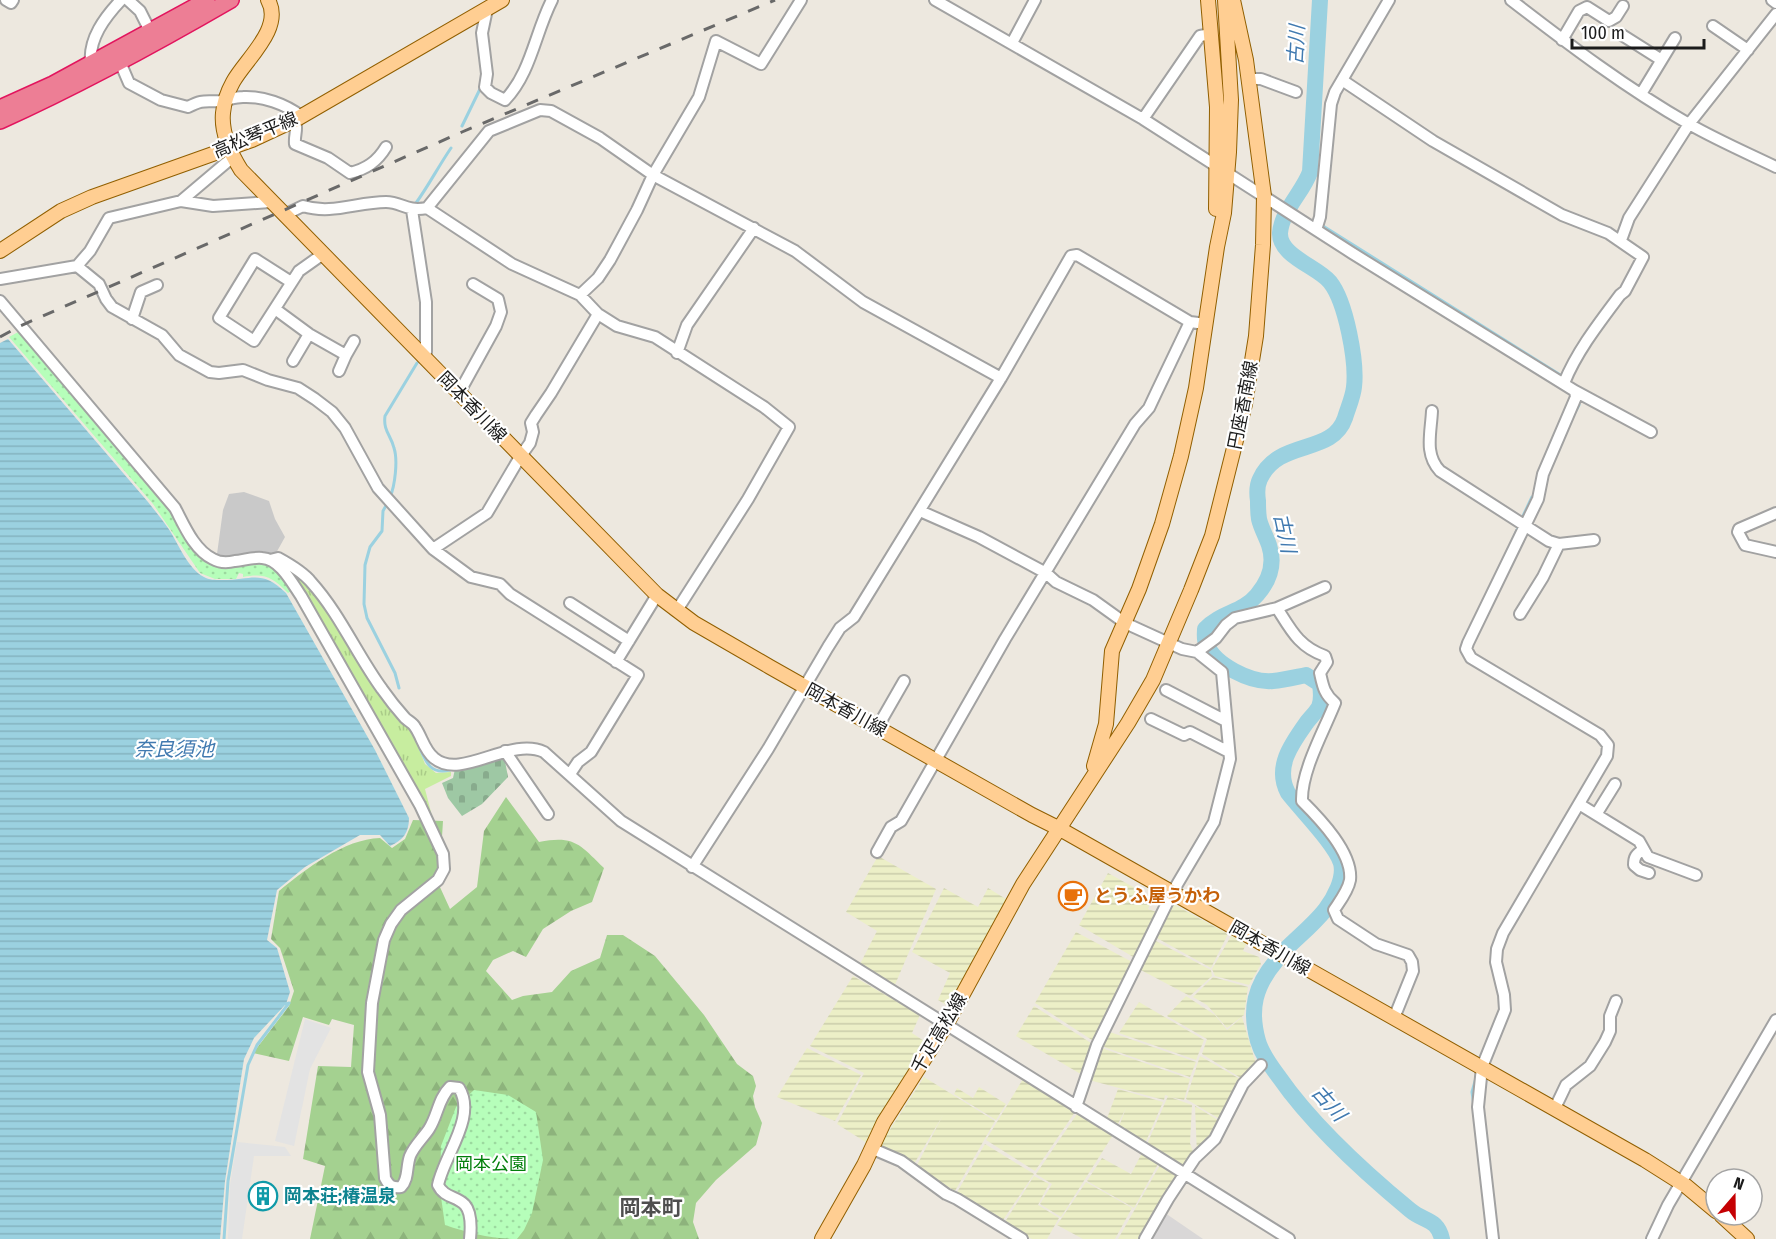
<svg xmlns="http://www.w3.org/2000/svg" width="1776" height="1239" font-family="'Fira Sans Condensed','Noto Sans JP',sans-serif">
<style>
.residential{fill:#d9d7d7}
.religious{fill:#c9c9c9}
.farmland{fill:url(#farmland-rules)}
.grass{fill:url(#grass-tufts)}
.forest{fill:url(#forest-firs)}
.cemetery{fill:url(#cemetery-stones)}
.park{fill:url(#park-dots)}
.parking{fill:#e3e3e3}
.water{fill:url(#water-rules)}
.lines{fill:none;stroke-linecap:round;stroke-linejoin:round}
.stream{stroke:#9bd1e0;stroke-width:3}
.river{stroke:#9bd1e0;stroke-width:16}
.minor-casing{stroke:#a2a2a2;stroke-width:14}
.major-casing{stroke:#915f00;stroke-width:16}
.highway-casing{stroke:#e2155e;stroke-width:18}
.minor{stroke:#fff;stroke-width:10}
.major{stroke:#ffce92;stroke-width:14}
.highway{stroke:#ed7e95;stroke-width:15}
.rail{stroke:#696969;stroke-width:3;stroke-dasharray:12 12;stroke-linecap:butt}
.labels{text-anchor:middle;stroke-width:4.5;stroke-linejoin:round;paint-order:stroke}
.street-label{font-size:18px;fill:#1b1b1b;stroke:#fff}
.food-label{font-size:18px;font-weight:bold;fill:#c56008;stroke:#fff;text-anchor:start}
.park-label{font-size:18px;fill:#037f0b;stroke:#fff}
.culture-label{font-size:18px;font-weight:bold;fill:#0d838f;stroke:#fff;text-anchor:start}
.water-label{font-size:20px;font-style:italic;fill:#417ab0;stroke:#fff}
.quarter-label{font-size:21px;font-weight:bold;fill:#4e4e4e;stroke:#fff}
</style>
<defs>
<pattern id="farmland-rules" width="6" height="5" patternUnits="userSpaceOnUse" patternTransform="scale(1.5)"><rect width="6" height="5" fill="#ecefc7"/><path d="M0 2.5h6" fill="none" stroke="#caccaa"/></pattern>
<pattern id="grass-tufts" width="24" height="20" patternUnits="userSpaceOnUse" patternTransform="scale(1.5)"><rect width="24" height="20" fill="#c7ed9f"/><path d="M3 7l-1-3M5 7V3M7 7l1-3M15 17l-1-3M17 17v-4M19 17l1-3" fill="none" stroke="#aacb88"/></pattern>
<pattern id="forest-firs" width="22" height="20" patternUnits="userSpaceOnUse" patternTransform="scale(1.5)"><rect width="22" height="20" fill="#a4d190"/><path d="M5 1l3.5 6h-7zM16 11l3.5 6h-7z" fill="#8db37c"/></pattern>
<pattern id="cemetery-stones" width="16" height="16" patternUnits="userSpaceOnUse" patternTransform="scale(1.5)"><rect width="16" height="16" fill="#9ec8a4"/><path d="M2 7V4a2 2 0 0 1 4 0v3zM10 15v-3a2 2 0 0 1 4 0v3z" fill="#88ab8d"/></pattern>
<pattern id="park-dots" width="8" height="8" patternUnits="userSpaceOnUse" patternTransform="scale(1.5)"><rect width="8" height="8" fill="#b6feba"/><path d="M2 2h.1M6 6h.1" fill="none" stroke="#9cd99f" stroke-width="1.8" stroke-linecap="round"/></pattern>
<pattern id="water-rules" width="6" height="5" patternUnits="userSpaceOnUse" patternTransform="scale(1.5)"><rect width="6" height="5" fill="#9bd1e0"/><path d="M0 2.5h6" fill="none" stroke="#85b3c0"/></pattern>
</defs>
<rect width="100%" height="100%" fill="#ede8df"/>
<!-- residential -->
<path class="residential" d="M1165 1213 1203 1239H1149Z"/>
<!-- religious -->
<path class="religious" d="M244 492 269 501 275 519 285 537 275 555 225 556 217 554 223 510 229 494Z"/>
<!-- farmland -->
<path class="farmland" d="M878 856 936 889 894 987 859 966 877 931 846 912Z
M1108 873 1153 898 1148 909 1160 913 1135 958 1079 925Z
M944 888 978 907 988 888 1006 899 948 1006 938 1000 950 973 912 952Z
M1173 904 1228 934 1211 968 1155 937Z
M1076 932 1134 963 1095 1042 1035 1003Z
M1231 936 1246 944 1243 951 1259 957 1261 964 1249 985 1215 976 1212 969Z
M1154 940 1211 970 1212 976 1190 996 1137 968Z
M853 976 920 1015 912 1033 927 1043 867 1143 837 1124 864 1073 810 1046Z
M1213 977 1248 987 1244 1015 1227 1028 1207 1005 1193 997Z
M1186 996 1215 1015 1227 1030 1242 1017 1256 1064 1244 1080 1202 1054 1207 1039 1167 1016Z
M1139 1002 1204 1040 1196 1060 1119 1033Z
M1034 1006 1094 1045 1084 1076 1016 1036Z
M1107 1031 1196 1062 1190 1077 1101 1046Z
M1099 1047 1190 1079 1184 1100 1170 1097 1192 1105 1190 1143 1194 1154 1186 1169 1147 1144 1168 1096 1165 1095 1164 1100 1089 1080Z
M807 1048 861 1075 835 1121 777 1097Z
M1200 1056 1240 1079 1223 1121 1186 1099Z
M924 1077 995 1121 955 1191 916 1167 943 1115 914 1164 880 1145Z
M1023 1079 1075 1112 1035 1171 986 1140Z
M979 1087 1006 1104 996 1120 954 1094 957 1088 973 1098Z
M1118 1089 1163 1102 1144 1146 1118 1129 1126 1108 1116 1128 1106 1121Z
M1195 1106 1221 1122 1197 1155Z
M1077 1114 1113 1135 1061 1217 1040 1204 1052 1184 1036 1174Z
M985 1144 1034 1174 1001 1223 956 1194Z
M1142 1153 1158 1164 1134 1208 1087 1181 1102 1158 1131 1174Z
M1160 1165 1179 1178 1144 1239H1118Z
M1034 1176 1049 1184 1038 1205 1059 1218 1047 1239H1032L1003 1225Z
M1086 1182 1132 1208 1115 1239H1083L1057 1225Z"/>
<!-- grass -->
<path class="grass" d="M280 561 302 575 411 729 425 764 436 773 451 772V776L425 789 432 816 413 786 298 581Z"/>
<!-- forest -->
<path class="forest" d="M506 797 539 842C575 835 580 845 604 868L592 902 571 911 543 929 526 957 513 951 493 960 486 971 512 1000 523 996 552 992 571 971 600 958 607 935H623L655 956 704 1015 737 1064 753 1076 756 1086 753 1096 755 1107 762 1123 756 1145 716 1180 696 1203 693 1222 699 1239H310L325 1166 303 1159 318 1066 351 1067 354 1025 332 1019 329 1025 303 1017 289 1061 253 1053 289 1006 294 991 280 948 271 939 279 891C306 869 344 839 380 838L392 848 405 839 413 820 443 821 439 885 450 909 477 887 484 831Z"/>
<!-- cemetery -->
<path class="cemetery" d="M504 756 508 777 482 804 462 816 448 798 442 783 453 778 455 769Z"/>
<!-- park -->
<path class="park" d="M20 331 174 511 197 552 205 560 225 568 261 561 279 571 293 590 288 593C272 577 265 573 243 577V574L239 573 236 579H215L200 573 153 504 9 337Z
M474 1090 508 1095 536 1112 543 1160 532 1213 524 1230 517 1239C491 1239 469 1233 445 1225L440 1190 441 1146 456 1107Z"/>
<!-- parking -->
<path class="parking" d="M305 1019 331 1028 310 1069 294 1146 275 1141Z
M237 1142 285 1147 291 1156H254L242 1239H228L230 1185Z"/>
<!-- water -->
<path class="water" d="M8 339 148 502C155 511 162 519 168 528 179 544 187 568 204 577 209 580 215 580 222 580 253 580 261 569 286 593L375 750 409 818C409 833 403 840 390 846L380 835H360L305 867 277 890 267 940 277 948 290 992 286 1004 254 1038 244 1059 225 1181 220 1239H0V343Z"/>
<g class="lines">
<!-- stream -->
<path class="stream" d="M462 126 481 87
M416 203C429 185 438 167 451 148
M1323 226 1562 376
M1574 414 1579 405
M390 497C395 486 398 460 394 448 391 435 383 431 385 416L417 363
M388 502 383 511 382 531 370 547 365 565 364 604 367 618 395 673 399 688
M1522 518 1532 497
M1512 541 1519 526
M419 746C426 762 430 775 450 770
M1474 1106 1472 1092 1476 1078
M224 1239 228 1181 248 1065 257 1045 289 1003 286 1004"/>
<!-- river -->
<path class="river" d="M1286 949C1299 936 1314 924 1325 910 1334 898 1345 878 1341 863 1335 844 1301 810 1288 793 1274 767 1292 743 1307 722 1311 717 1316 712 1319 707 1322 700 1321 691 1320 684L1306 675C1296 677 1284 680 1273 681 1251 683 1214 665 1206 643 1204 639 1205 633 1205 629 1221 612 1242 613 1257 595 1270 580 1275 563 1269 545 1266 536 1261 528 1259 519 1258 513 1258 507 1258 501 1257 494 1257 485 1260 479 1279 438 1332 456 1345 418 1348 408 1353 397 1354 387 1357 362 1346 302 1330 282 1318 267 1279 256 1280 233 1282 210 1303 192 1310 172L1320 0
M1276 961C1255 986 1249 1009 1258 1041 1262 1055 1271 1066 1279 1077 1313 1126 1364 1172 1410 1210 1424 1222 1437 1218 1442 1239"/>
<!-- minor casing -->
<g class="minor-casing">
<path id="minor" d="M6 0 11 3 13 0
M128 0 140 11 150 31
M935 0 1143 119 1352 253 1575 391 1576 397 1543 474 1538 499 1468 643 1466 649 1471 658 1600 735 1608 745 1607 756 1503 933 1497 949 1496 962 1504 995 1505 1010 1482 1067 1478 1107 1493 1239
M1511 0C1568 44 1626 88 1689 124 1717 140 1747 153 1776 167
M1772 0 1776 3
M487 9 482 33 487 74 485 87 491 93 505 100C531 73 535 33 552 0
M1713 26 1748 50
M1622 35 1660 59
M1562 40 1579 11 1587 7 1609 21 1616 17 1623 6
M1012 43 1035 0
M120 62 129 83 161 100 188 107C204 99 204 102 220 101 228 100 235 97 243 97 263 96 285 104 301 116
M91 64C88 39 105 17 121 0
M1248 79H1261L1296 92
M1342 80 1433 141 1562 215 1608 233 1643 257 1625 291 1620 295C1599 323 1577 351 1564 383
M1641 94 1675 38
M1143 119 1200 36 1211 34
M295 120C298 130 294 135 295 144L328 158 350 173C366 169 377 162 386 147
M181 201 233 157
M427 208 512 264 580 295 598 314 617 326 655 337 764 407 789 427 748 499 679 607 675 610
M412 210 426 302V352L423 357
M284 215 303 206C332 215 357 202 386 202 402 202 406 212 427 208L489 131 540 110 551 111 600 138 653 175 795 251 863 302 1001 378
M1316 230 1320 217 1331 104 1335 92 1389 0
M1621 240 1629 218 1689 124 1776 14
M77 266 99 284 106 299 112 307 162 335 179 355 210 372 219 373 243 370 268 380 298 388 315 399 332 412 345 428 378 488 433 549 471 577 500 584 510 594 638 675 591 752 578 762 570 774
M0 279 77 266 90 251 109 218 181 201 213 206 270 202
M291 282 255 259 219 318 254 341 299 271 323 254
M580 295 598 278 610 260 637 210 653 175 699 97 716 41 761 64 801 0
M0 301 175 508C184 525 194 550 213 559 220 563 227 563 235 561 244 560 254 557 262 558 280 559 292 583 301 596L420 805 443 854 444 869 438 880 401 910 391 924 384 940 372 1003 368 1072 380 1115 385 1178C389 1186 392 1188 401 1187 409 1179 406 1167 410 1156 414 1146 423 1138 429 1129 438 1115 438 1099 450 1087L459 1088C477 1117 444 1155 438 1185 444 1198 457 1196 465 1205 472 1213 471 1229 470 1239
M275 309 309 334 346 355
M132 319 141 292 157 285
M677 353 687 325 754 228
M293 361 309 334
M339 371 346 355 354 341
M1575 391 1651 432
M459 393 496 326 501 312 498 299 473 284
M1432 411C1431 433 1424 454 1440 471L1549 541 1559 544 1594 540
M920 511 979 537 1046 573 1056 582 1093 600 1125 623 1182 649 1197 652 1216 638 1226 625 1235 618 1277 608 1325 587
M1776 513 1739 529 1738 532 1745 545 1776 552
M433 549 487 513 520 457 530 443 533 432 531 423 536 415 551 393 598 314
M270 560 278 558C289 564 303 572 311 582 340 614 357 655 382 689 389 699 397 709 405 718 408 721 413 723 415 727 422 737 424 750 434 758 461 781 510 736 544 752L621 821 1289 1239
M570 603 629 641
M1277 608C1291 630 1299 647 1325 656L1327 662 1320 673C1323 686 1324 694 1335 703 1324 731 1301 771 1302 801 1320 819 1353 853 1350 880 1348 891 1340 901 1334 910L1338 919 1376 944 1408 955 1412 962 1413 971 1394 1018
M1520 614 1543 577 1559 544
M616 662 657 595
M1166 690 1226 721
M1151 719 1184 735 1190 732 1229 752
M877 728 904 681
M505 751 548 814
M1579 804 1639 841 1648 857 1696 875
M1597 813 1615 784
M1643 850C1636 854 1634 857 1634 865L1640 870 1649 873
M877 852 891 827 901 821 1005 639 1135 424 1149 408 1157 391 1190 322
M692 867 768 749 828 647 840 628 854 617 1001 378 1071 256 1077 255 1190 322 1206 324
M1076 1107 1097 1045 1172 893 1214 822 1230 759 1222 672 1197 652
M1555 1108 1566 1085 1590 1066 1605 1042 1610 1031V1016L1616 1001
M873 1149 901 1161 946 1194 957 1199 1022 1239
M1145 1239 1168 1199 1195 1158 1215 1139 1243 1084 1261 1065
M1652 1239 1668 1205 1776 1020"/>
</g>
<!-- major casing -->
<g class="major-casing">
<path id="major" d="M268 0C284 28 245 60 233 82 228 91 224 102 223 113 221 133 231 154 241 170L657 595 694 623 770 667 1032 815 1060 829 1645 1160 1686 1186 1716 1211
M1208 0 1217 107 1216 209
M0 251 61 211 92 197 252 140 295 120 502 0
M1094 766 1106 724 1112 651 1139 589 1162 524 1181 456 1196 388 1217 247 1224 213 1229 152 1231 100 1225 0
M1721 1215 1747 1239
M822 1239 864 1165 884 1122 946 1025 1023 884 1128 723 1153 680 1191 590 1212 536 1245 404 1256 336 1263 245 1264 196 1246 60 1233 0"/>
</g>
<!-- highway casing -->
<g class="highway-casing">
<path id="highway" d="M0 108 53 84 207 0
M0 121C80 85 155 44 231 0"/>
</g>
<!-- minor -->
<use href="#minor" class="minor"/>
<!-- major -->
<use href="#major" class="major"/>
<!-- highway -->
<use href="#highway" class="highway"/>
<!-- rail -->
<path class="rail" d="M0 337 20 326 462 132 775 0"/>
</g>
<!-- icons -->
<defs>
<g id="cafe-ring" transform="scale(1.5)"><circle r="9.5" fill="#fff" stroke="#e8710a" stroke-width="1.5"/><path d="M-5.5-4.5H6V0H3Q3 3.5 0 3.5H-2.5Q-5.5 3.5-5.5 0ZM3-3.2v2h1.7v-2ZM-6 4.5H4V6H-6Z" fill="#e8710a"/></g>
<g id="building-ring" transform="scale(1.5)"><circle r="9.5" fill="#fff" stroke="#0f9aa8" stroke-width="1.5"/><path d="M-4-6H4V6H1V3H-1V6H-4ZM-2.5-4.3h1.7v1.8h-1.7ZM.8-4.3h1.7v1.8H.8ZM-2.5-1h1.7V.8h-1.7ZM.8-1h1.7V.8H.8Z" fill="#0f9aa8"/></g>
</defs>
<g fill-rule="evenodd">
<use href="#cafe-ring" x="1073" y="896"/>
<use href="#building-ring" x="263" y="1196"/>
</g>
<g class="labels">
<!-- street labels -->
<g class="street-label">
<text transform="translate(255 135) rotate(-23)" y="6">高松琴平線</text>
<text transform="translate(1243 405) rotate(-79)" y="6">円座香南線</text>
<text transform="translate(472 407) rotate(46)" y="6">岡本香川線</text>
<text transform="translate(846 710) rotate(29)" y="6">岡本香川線</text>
<text transform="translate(1270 948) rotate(30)" y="6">岡本香川線</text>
<text transform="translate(939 1033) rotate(-59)" y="6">千疋高松線</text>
</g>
<!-- food labels -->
<g class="food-label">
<text x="1094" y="902">とうふ屋うかわ</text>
</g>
<!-- park labels -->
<g class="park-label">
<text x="491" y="1170">岡本公園</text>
</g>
<!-- culture labels -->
<g class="culture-label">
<text x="284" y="1202">岡本荘;椿温泉</text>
</g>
<!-- water labels -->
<g class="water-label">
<text transform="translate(1296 45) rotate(-87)" y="7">古川</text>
<text transform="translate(1285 533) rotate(78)" y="7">古川</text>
<text x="174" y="756">奈良須池</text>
<text transform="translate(1329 1103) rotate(48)" y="7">古川</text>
</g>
<!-- quarter labels -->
<g class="quarter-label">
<text x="651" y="1215">岡本町</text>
</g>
</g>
<!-- north arrow -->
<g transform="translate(1734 1197) rotate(20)"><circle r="28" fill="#ffffff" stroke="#a4a4a4" stroke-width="1.5"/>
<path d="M0-4.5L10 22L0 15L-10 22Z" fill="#c50003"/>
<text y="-9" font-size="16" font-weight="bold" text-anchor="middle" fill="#1b1b1b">N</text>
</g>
<!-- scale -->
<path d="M1572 39v9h132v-9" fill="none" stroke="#1b1b1b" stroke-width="3"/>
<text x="1581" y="39" font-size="18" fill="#1b1b1b" stroke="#ffffff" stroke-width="4.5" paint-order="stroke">100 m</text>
</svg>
